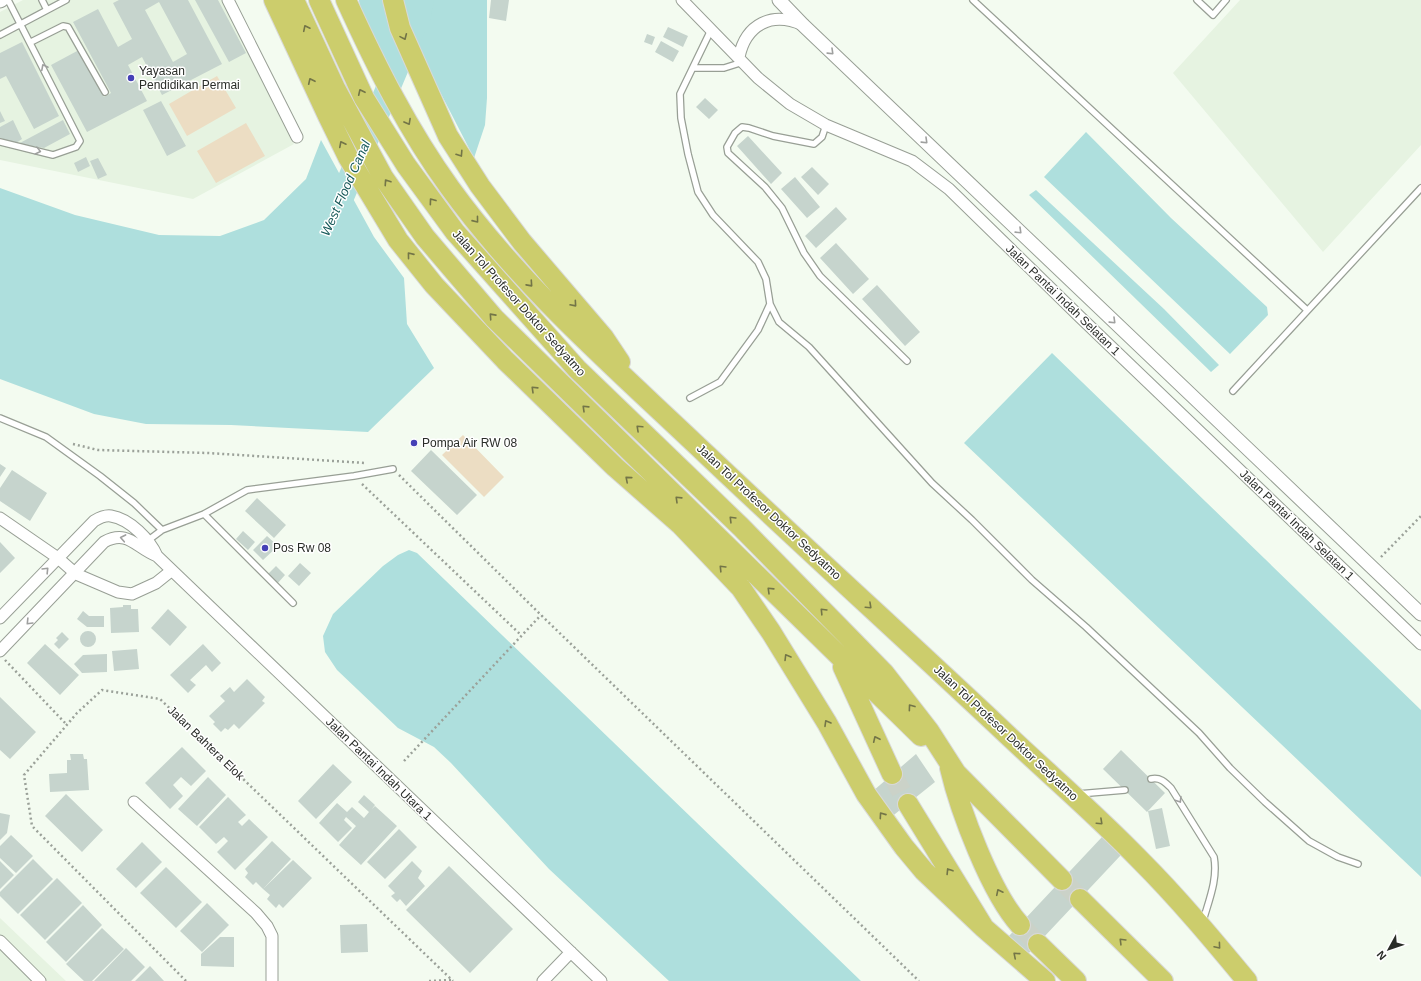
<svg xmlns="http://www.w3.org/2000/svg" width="1421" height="981" font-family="Helvetica,sans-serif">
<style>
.built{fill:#e6f3e1}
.green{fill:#ecddc3}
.water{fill:#aedfdd}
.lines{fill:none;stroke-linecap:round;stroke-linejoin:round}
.river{stroke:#aedfdd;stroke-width:24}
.building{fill:#c6d4cd;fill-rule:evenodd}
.motorway-tunnel{stroke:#cbd2c8;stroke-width:20;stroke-dasharray:20 10;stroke-linecap:butt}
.service-casing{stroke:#989f95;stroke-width:8}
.minor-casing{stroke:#989f95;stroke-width:13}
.tertiary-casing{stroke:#989f95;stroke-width:15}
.motorway-casing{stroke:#d9d9d8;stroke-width:22}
.path{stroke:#9ba199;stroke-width:2.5;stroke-dasharray:2 3;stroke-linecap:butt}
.service{stroke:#fff;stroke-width:5.5}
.minor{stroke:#fff;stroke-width:11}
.tertiary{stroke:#fff;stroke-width:13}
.motorway{stroke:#cccd6c;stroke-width:20}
.oneway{stroke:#737547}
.oneway2{stroke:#9fa09f}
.poi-dot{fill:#4540b6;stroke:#fff;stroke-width:1.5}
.labels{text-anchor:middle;stroke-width:3;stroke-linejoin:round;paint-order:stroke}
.poi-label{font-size:12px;fill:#2a2d29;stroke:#fff;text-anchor:start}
.street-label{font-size:12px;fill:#2a2d29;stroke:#fff}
.water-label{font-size:13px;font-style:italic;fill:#155858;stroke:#fff}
</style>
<rect width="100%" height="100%" fill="#f3fbf0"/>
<!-- built -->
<path class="built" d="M23 0H222L294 144 193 199 0 160V12Z
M1240 0H1421V145L1323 252 1173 73Z
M0 918 66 981H0Z"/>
<!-- green -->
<path class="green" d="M217 76 236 108 187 136 169 104Z
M246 123 265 156 216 183 197 151Z
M463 435 504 477 484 497 442 455Z"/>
<!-- water -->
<path class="water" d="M399 0H487V98L485 125 474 158 404 22Z
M1086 132 1171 218 1267 307 1268 315 1230 354 1044 177Z
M321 140 374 237 404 278 407 324 434 368 368 432 231 425 146 424 94 414 0 379V188L75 215 159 235 220 236 264 220 306 179Z
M1036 190 1164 309 1219 365 1211 372 1029 195Z
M1052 353 1421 710V877L964 443Z
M409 550 417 553 861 981H669L549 869 451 763 434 747 398 728 337 670 325 652 323 636 333 614 383 566 398 555Z"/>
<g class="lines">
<!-- river -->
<path class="river" d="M371 0 394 72
M334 216 419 15 422 0"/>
</g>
<!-- building -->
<path class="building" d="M119 0H188L222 64 162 95 142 57 128 65 147 101 87 132 51 65 79 50 104 97 111 93 73 22 98 9 118 47 132 39 113 3ZM159 2 187 54 173 62 145 10Z
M195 0H218L246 53 229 62Z
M491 0H509L506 21 489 18Z
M668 27 688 36 683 47 663 37Z
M647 34 655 37 652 45 644 42Z
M661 41 679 51 673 62 655 52Z
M22 42 59 116 34 129 6 76 0 79V53Z
M705 98 718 110 709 119 696 107Z
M161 101 186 146 167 156 143 110Z
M0 111 5 121 0 123Z
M13 120 22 139 16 143 0 138V127Z
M63 120 70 134 44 148 18 144Z
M748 136 782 173 771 184 737 146Z
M86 157 90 166 78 172 74 163Z
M98 158 107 175 98 179 90 161Z
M812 167 829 184 818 195 801 177Z
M795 177 820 207 807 218 781 189Z
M836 207 847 219 816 248 805 236Z
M836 243 869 279 853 294 820 258Z
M877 285 920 332 905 346 862 299Z
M414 439 418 445 415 448 410 442Z
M431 450 477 495 457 515 411 471Z
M0 464 6 468 0 477Z
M12 470 47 493 30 521 0 501V488Z
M257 498 286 525 274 538 245 511Z
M243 531 255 542 248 550 236 539Z
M267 536 278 546 263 560 253 550Z
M0 542 15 558 0 573Z
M300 563 311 573 299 586 288 576Z
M276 566 285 575 277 584 267 575Z
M123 605H131V609H138L139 632 111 633 110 608 123 607Z
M168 609 187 627 170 646 151 628Z
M83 611 89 616H104V627H87L77 619Z
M80 639a8 8 0 1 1 16 0a8 8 0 1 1-16 0Z
M62 632 69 639 59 649 54 644 58 640 56 638Z
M45 644 79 675 60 695 27 663Z
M203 644 221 663 212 672 206 665 190 680 196 685 188 693 170 675Z
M137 649 139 669 114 671 112 651Z
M107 654V672L82 673 74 664 83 655Z
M247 679 265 697 262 701 265 703 239 729 234 724 228 730 225 728 221 732 213 724 215 722 209 716 225 701 220 696 230 687 234 692Z
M0 697 36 732 10 759 0 750Z
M182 747 206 771 191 786 181 777 173 785 183 796 170 809 145 783Z
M1121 750 1165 793 1147 812 1103 769Z
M70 754H83L84 759H87L89 790 50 792 49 774 67 773V760H71Z
M916 754 935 782 890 818 873 791Z
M333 764 352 782 316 819 298 801Z
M208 777 226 795 197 826 178 809Z
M66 794 103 830 82 852 45 816Z
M364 795 375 805 372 809 375 806 397 826 361 865 339 845 356 826 346 817 344 820 352 828 338 842 319 823 337 803 347 812 352 807 364 818 369 812 358 802Z
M228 797 246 815 238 822 242 826 249 819 268 837 235 870 217 852 228 841 224 837 216 844 199 827Z
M1162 808 1170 846 1156 849 1148 811Z
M0 813 10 815 7 833 0 840Z
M399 829 417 847 385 879 367 862Z
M11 835 33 856 16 873 0 858V846Z
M1102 837 1121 855 1027 955 1009 936Z
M272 841 291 859 263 889 256 882 253 885 245 877 248 873 245 869Z
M142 842 162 862 136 888 116 869Z
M33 859 53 879 18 914 0 896V892Z
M293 860 312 878 283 908 279 904 276 908 267 899 270 895 263 889Z
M0 861 14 875 0 889Z
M412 861 422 871 418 878 425 886 406 906 400 899 397 902 391 896 395 893 388 886Z
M449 866 513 929 470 973 406 910Z
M166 867 202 902 176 928 140 893Z
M57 878 82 903 45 940 20 915Z
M207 903 229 925 202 952 180 931Z
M83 905 102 925 66 962 46 942Z
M367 924 368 952 341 953 340 925Z
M102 928 124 949 92 981H84L66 964Z
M220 937H234V967L201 966V954Z
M126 948 145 967 131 981H94Z
M150 966 164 981H135Z"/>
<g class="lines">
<!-- motorway-tunnel -->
<path class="motorway-tunnel" d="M892 774 908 804
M1062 880 1080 899
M1020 925 1038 944"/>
<!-- service casing -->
<g class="service-casing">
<path id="service" d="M42 0 47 10
M973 0 1307 310
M1197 0 1213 15 1226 0
M711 30 680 94 681 118 688 154 698 192 713 215 758 262 766 279 770 304 779 322 809 347 932 483 972 520 1032 580 1086 627 1199 733 1230 768 1265 802 1309 841 1338 857 1358 864
M0 35 66 0
M31 42 63 26 68 27 105 92
M693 68H724L743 62
M826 125 822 137 814 144 773 136 749 128 742 127 735 133 727 147 728 153 765 187 782 208 804 253 820 276 907 361
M0 142 53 155 76 147 80 141 8 0
M1233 391 1421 188
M690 398 720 382 758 330 770 304
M0 418 46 437 100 476 134 503 162 530
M204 514 293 603
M146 542 162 530 204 514 247 490 354 476 393 469
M1151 779C1160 777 1165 782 1171 788L1214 857C1218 879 1209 900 1203 921
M1078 794 1125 790"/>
</g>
<!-- minor casing -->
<g class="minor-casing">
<path id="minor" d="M228 0 297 137
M682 0 758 78 790 104 826 125 912 161 949 189 1080 317 1421 644
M739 57C746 24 772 11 803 25
M0 518 58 558 76 574 118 592 132 594 156 583 171 571
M0 618 94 521C99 518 105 515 111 516 130 519 150 540 157 556
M0 651 104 542C128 529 136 548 157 556L601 981
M134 802 256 913 267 926 272 936V981
M0 941 40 981
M543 981 571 952"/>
</g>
<!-- tertiary casing -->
<g class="tertiary-casing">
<path id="tertiary" d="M779 0 803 25 1421 614
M0 1 2 0"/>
</g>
<!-- motorway casing -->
<g class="motorway-casing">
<path id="motorway" d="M274 0 328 116 348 157 398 240 434 285 505 360 615 467 681 525 741 588 771 632 827 723 866 794 904 847 924 871 984 928
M294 0 335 88 383 177 425 237 494 318 921 736
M319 0 364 98 406 165 455 232 577 369 741 527 884 673 929 731 956 773 1062 880
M346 0C376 66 408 130 450 188 523 289 618 370 707 455 803 546 901 635 998 726 1045 771 1095 813 1140 860 1178 898 1213 940 1247 981
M393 0 400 28 448 136 480 186 522 242 604 338 620 362
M843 667 892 774
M950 768C960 811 991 893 1020 925
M908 804 984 928 1045 981
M1080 899 1163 981
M1038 944 1076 981"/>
</g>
<!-- path -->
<path class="path" d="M73 444 98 450 208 453 365 463
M399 475 541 615 919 981
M362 484 521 635
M1381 557 1421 516
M5 660 67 725
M404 761 541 615
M186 981 32 826 24 775 77 713 102 690 160 699 453 981
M429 981 451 980"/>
<!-- service -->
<use href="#service" class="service"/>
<!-- minor -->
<use href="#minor" class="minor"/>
<!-- tertiary -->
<use href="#tertiary" class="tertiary"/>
<!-- motorway -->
<use href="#motorway" class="motorway"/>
</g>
<!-- one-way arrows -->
<defs><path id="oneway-chevron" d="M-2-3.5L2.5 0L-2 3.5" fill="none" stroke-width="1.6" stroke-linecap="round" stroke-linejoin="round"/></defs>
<g class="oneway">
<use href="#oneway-chevron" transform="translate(306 28) rotate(-116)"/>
<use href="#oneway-chevron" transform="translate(404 37) rotate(66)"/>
<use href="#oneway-chevron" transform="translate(311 81) rotate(-115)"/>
<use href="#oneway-chevron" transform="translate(361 92) rotate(-115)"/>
<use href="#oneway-chevron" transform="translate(408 122) rotate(61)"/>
<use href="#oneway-chevron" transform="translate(342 144) rotate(-117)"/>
<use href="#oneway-chevron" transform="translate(460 154) rotate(57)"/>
<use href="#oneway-chevron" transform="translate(387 182) rotate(-124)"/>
<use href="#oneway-chevron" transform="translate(432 201) rotate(-126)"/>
<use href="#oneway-chevron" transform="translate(476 220) rotate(51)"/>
<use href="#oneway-chevron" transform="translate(410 255) rotate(-129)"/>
<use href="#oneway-chevron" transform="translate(530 284) rotate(48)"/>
<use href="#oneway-chevron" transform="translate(574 304) rotate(49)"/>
<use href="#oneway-chevron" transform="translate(492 316) rotate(-132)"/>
<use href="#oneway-chevron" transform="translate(534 389) rotate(-136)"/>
<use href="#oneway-chevron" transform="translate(585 408) rotate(-136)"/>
<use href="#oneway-chevron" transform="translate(639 428) rotate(-137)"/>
<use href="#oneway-chevron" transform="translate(628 479) rotate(-139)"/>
<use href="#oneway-chevron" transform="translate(678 499) rotate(-136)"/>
<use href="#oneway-chevron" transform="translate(732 519) rotate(-135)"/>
<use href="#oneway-chevron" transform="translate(722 568) rotate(-134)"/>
<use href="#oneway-chevron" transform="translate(770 590) rotate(-136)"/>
<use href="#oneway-chevron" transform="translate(869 606) rotate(43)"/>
<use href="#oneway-chevron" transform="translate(823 611) rotate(-134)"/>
<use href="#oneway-chevron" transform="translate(787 657) rotate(-121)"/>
<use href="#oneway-chevron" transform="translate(911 707) rotate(-126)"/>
<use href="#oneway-chevron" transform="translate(827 723) rotate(-120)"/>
<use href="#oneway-chevron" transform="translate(876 739) rotate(-115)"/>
<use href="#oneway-chevron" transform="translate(882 815) rotate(-125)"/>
<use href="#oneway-chevron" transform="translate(1100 822) rotate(43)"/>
<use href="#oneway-chevron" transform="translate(949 871) rotate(-122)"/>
<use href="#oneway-chevron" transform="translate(999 892) rotate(-116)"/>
<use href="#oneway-chevron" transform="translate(1122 941) rotate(-135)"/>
<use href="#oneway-chevron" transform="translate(1218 946) rotate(50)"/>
<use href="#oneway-chevron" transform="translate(1016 955) rotate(-139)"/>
</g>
<g class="oneway2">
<use href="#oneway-chevron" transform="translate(831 52) rotate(44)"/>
<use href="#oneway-chevron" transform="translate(44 67) rotate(-117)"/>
<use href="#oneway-chevron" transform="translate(925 141) rotate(44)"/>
<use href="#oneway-chevron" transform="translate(38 151) rotate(14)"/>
<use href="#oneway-chevron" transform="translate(1019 231) rotate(44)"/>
<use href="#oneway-chevron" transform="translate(1113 321) rotate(44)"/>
<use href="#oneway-chevron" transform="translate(123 538) rotate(-169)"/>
<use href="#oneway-chevron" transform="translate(46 570) rotate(-46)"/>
<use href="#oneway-chevron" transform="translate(29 622) rotate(134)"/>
<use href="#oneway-chevron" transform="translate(1179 800) rotate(58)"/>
</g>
<!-- markers -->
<g class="poi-dot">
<circle cx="131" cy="78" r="4"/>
<circle cx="414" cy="443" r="4"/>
<circle cx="265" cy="548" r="4"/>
</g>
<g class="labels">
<!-- poi labels -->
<g class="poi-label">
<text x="139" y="75">Yayasan<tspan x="139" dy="14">Pendidikan Permai</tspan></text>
<text x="422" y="447">Pompa Air RW 08</text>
<text x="273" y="552">Pos Rw 08</text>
</g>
<!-- street labels -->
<g class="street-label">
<text transform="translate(1063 300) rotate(44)" y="4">Jalan Pantai Indah Selatan 1</text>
<text transform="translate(519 303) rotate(48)" y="4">Jalan Tol Profesor Doktor Sedyatmo</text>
<text transform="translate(769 512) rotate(43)" y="4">Jalan Tol Profesor Doktor Sedyatmo</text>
<text transform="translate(1297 525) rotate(44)" y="4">Jalan Pantai Indah Selatan 1</text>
<text transform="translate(1006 733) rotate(43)" y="4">Jalan Tol Profesor Doktor Sedyatmo</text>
<text transform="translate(206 743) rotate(44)" y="4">Jalan Bahtera Elok</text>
<text transform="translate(379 769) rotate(44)" y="4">Jalan Pantai Indah Utara 1</text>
</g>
<!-- water labels -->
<g class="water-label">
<text transform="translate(345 188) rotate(-66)" y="5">West Flood Canal</text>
</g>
</g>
<!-- north arrow -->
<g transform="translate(1389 949) rotate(230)" stroke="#ffffff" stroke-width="3" paint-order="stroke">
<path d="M0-3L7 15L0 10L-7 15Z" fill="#2a2d29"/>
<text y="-6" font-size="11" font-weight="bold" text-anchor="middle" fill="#2a2d29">N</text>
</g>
</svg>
